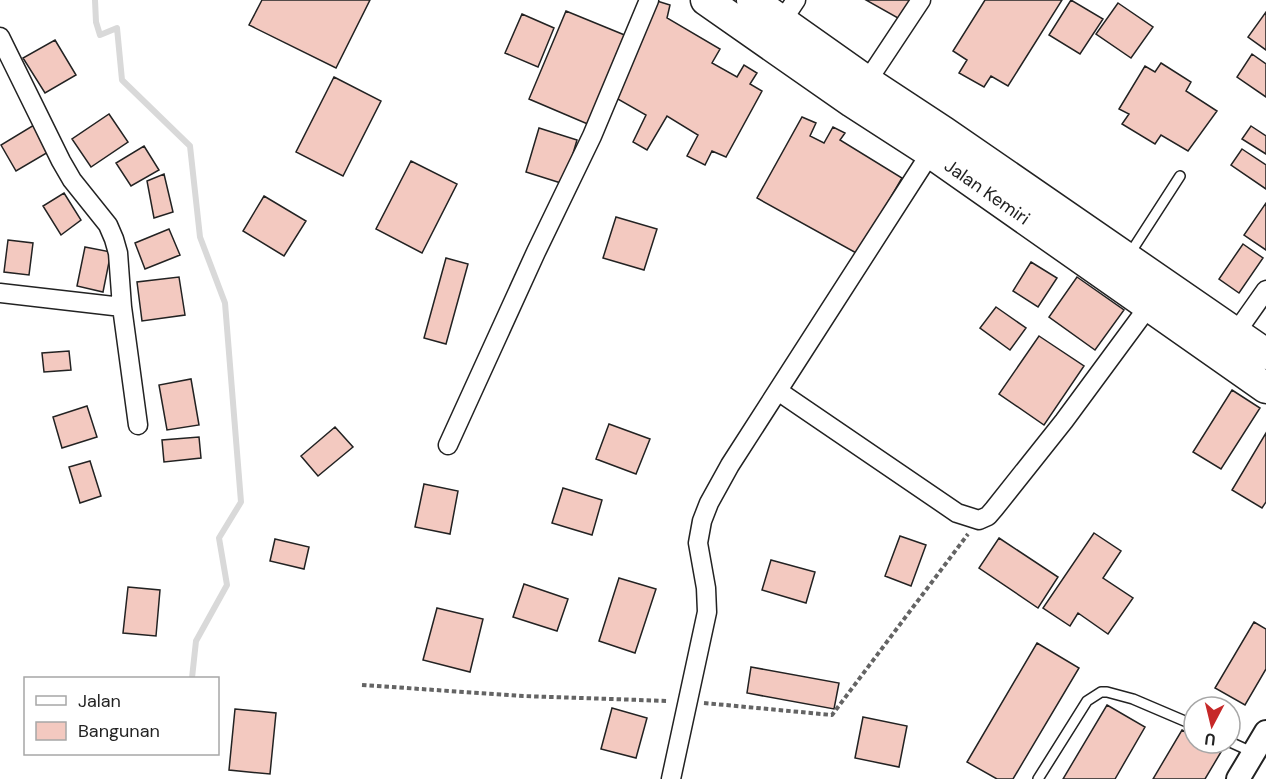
<svg xmlns="http://www.w3.org/2000/svg" width="1266" height="779" font-family="'DM Sans',sans-serif">
<style>
.lines{fill:none;stroke-linecap:round;stroke-linejoin:round}
.stream{stroke:#d9d9d9;stroke-width:6}
.building{fill:#f3c9c0;stroke:#222;stroke-width:1.5}
.service-casing{stroke:#222;stroke-width:12}
.minor-casing{stroke:#222;stroke-width:21}
.tertiary-casing{stroke:#222;stroke-width:26}
.trunk-casing{stroke:#222;stroke-width:33}
.path{stroke:#646464;stroke-width:4;stroke-dasharray:4.5 3;stroke-linecap:butt}
.service{stroke:#fff;stroke-width:9}
.minor{stroke:#fff;stroke-width:18}
.tertiary{stroke:#fff;stroke-width:22}
.trunk{stroke:#fff;stroke-width:30}
.labels{text-anchor:middle;stroke-width:4.5;stroke-linejoin:round;paint-order:stroke}
.street-label{font-size:18px;fill:#222;stroke:#fff}
</style>
<rect width="100%" height="100%" fill="#fff"/>
<g class="lines">
<!-- stream -->
<path class="stream" d="M95 0 96 22 100 35 117 28 122 80 190 146 200 237 225 303 241 502 219 538 227 585 196 641 192 678"/>
</g>
<!-- building -->
<path class="building" d="M262 0H370L336 68 249 25Z
M866 0H918L905 22Z
M985 0H1062L1008 86 991 76 984 87 959 73 967 60 953 51Z
M1071 0 1103 19 1080 54 1049 35Z
M657 1 670 5 667 18 720 49 712 63 737 77 744 65 757 73 750 84 762 91 726 157 712 151 705 165 687 156 698 135 667 116 647 150 633 142 646 115 616 98Z
M1118 3 1153 27 1131 58 1096 34Z
M566 11 627 36 590 125 529 99Z
M1266 12V50L1248 37Z
M522 14 554 28 538 67 505 53Z
M55 40 76 75 45 93 23 58Z
M1252 54 1266 64V97L1237 77Z
M1161 63 1191 82 1186 91 1217 111 1188 151 1161 135 1155 144 1122 124 1129 114 1119 109 1145 66 1155 72Z
M334 77 381 101 343 176 296 152Z
M109 114 128 142 91 167 72 139Z
M802 117 816 123 810 136 824 143 833 127 845 133 840 140 902 178 858 254 757 198Z
M34 125 50 151 16 171 1 145Z
M1251 126 1266 136V154L1242 139Z
M539 128 577 140 564 184 526 172Z
M144 146 159 170 131 186 116 163Z
M1242 149 1266 165V189L1231 165Z
M411 161 457 184 422 253 376 229Z
M164 174 173 212 154 218 147 181Z
M64 193 81 220 61 235 43 206Z
M264 196 306 221 284 256 243 231Z
M1266 203V250L1244 235Z
M616 217 657 229 644 270 603 258Z
M169 229 180 255 145 269 135 243Z
M8 240 33 243 29 275 4 272Z
M1243 244 1263 258 1239 293 1219 279Z
M85 247 111 252 103 292 77 286Z
M446 258 468 264 446 344 424 338Z
M1031 262 1057 278 1038 307 1013 291Z
M179 277 185 315 142 321 137 282Z
M1077 277 1124 310 1095 350 1049 317Z
M996 307 1026 328 1010 350 980 328Z
M1039 336 1084 366 1044 425 999 394Z
M69 351 71 370 44 372 42 353Z
M191 379 199 425 167 430 159 385Z
M1232 390 1260 408 1221 469 1193 452Z
M87 406 97 437 62 448 53 417Z
M609 424 650 439 636 474 596 459Z
M335 427 353 447 318 476 301 456Z
M1266 433V502L1262 508 1232 490Z
M199 437 201 458 164 462 162 440Z
M90 461 101 496 80 503 69 467Z
M424 484 458 491 450 534 415 527Z
M563 488 602 500 592 535 552 523Z
M1094 533 1121 551 1103 578 1133 598 1108 634 1078 613 1070 626 1043 608Z
M900 536 926 545 911 586 885 576Z
M999 538 1058 577 1038 608 979 568Z
M275 539 309 547 304 569 270 561Z
M771 560 815 572 806 603 762 590Z
M619 578 656 589 635 653 599 641Z
M524 584 568 599 557 631 513 617Z
M128 587 160 590 156 636 123 633Z
M437 608 483 619 470 672 423 660Z
M1254 622 1266 629V669L1245 705 1215 688Z
M1037 643 1079 668 1013 779H997L967 762Z
M751 667 839 683 834 709 747 693Z
M1107 705 1145 727 1115 779H1063Z
M612 708 647 718 636 758 601 749Z
M235 709 276 713 270 774 229 770Z
M863 717 907 726 899 767 855 758Z
M1182 730 1194 737V743H1205L1221 752 1205 779H1153Z"/>
<g class="lines">
<!-- service casing -->
<g class="service-casing">
<path id="service" d="M1129 255 1180 176
M1230 742 1252 752
M1038 779 1087 701 1101 692H1107L1133 699 1194 725"/>
</g>
<!-- minor casing -->
<g class="minor-casing">
<path id="minor" d="M782 21 796 0
M0 37 61 161 72 180 108 225 114 239 118 253 122 307 138 425
M862 89 921 0
M0 293 122 307
M1230 341 1266 290
M778 391 957 513 979 520 988 516 994 509 1064 421 1154 299
M448 445 536 252 592 136 649 0
M671 779 707 612 706 588 698 543 702 521 709 503 730 465 935 146"/>
</g>
<!-- tertiary casing -->
<g class="tertiary-casing">
<path id="tertiary" d="M1238 779 1266 732"/>
</g>
<!-- trunk casing -->
<g class="trunk-casing">
<path id="trunk" d="M706 0 852 102 931 153 1266 388
M752 0 868 82 944 132 1266 354"/>
</g>
<!-- path -->
<path class="path" d="M362 685 523 696 669 701
M704 703 832 715 968 534"/>
<!-- service -->
<use href="#service" class="service"/>
<!-- minor -->
<use href="#minor" class="minor"/>
<!-- tertiary -->
<use href="#tertiary" class="tertiary"/>
<!-- trunk -->
<use href="#trunk" class="trunk"/>
</g>
<g class="labels">
<!-- street labels -->
<g class="street-label">
<text transform="translate(987 192) rotate(35)" y="6">Jalan Kemiri</text>
</g>
</g>
<!-- legend -->
<rect x="24" y="677" width="195" height="78" fill="#ffffff" stroke="#a7a7a7" stroke-width="1.5"/>
<rect x="36" y="696" width="30" height="9" fill="#ffffff" stroke="#a7a7a7" stroke-width="1.5"/>
<text x="78" y="707" font-size="18" fill="#222222">Jalan</text>
<rect x="36" y="722" width="30" height="18" fill="#f3c9c0" stroke="#a7a7a7" stroke-width="1.5"/>
<text x="78" y="737" font-size="18" fill="#222222">Bangunan</text>
<!-- north arrow -->
<g transform="translate(1212 725) rotate(187)"><circle r="28" fill="#ffffff" stroke="#a7a7a7" stroke-width="1.5"/>
<path d="M0-4.5L10 22L0 15L-10 22Z" fill="#c62828"/>
<text y="-9" font-size="16" font-weight="bold" text-anchor="middle" fill="#222222">U</text>
</g>
</svg>
